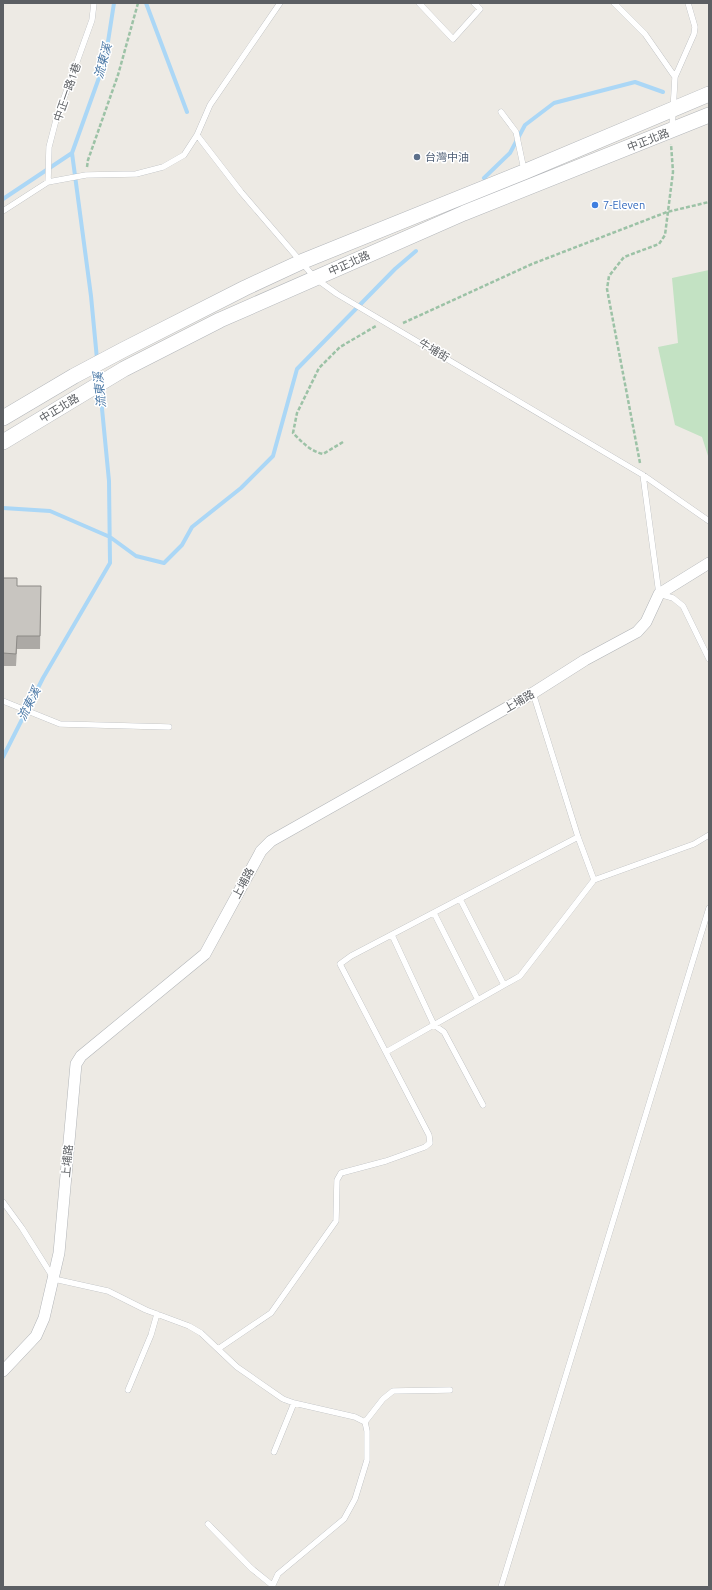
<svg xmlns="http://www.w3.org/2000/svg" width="712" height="1590" font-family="Ubuntu,'Noto Sans TC',sans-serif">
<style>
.green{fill:#c3e2c3}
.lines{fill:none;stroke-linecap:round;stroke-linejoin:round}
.stream{stroke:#abd7f6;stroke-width:4}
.lane-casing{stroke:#b1b4b7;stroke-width:6}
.street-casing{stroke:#b1b4b7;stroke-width:12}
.secondary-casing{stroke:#b3b6ba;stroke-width:16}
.path{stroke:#9cc2a6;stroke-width:2.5;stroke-dasharray:4 2;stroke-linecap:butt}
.lane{stroke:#fff;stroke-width:5.5}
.street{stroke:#fff;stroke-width:11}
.secondary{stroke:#fff;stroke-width:15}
.wall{fill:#aca9a5}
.building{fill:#c8c5c0;stroke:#8c8a86}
.service-dot{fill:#5c6f8a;stroke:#fff;stroke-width:1.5}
.shop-dot{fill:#3f7fe0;stroke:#fff;stroke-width:1.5}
.labels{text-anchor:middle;stroke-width:3;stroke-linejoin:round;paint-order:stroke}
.street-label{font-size:11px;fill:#5c5f63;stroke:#fff}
.service-label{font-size:11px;fill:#4e5e75;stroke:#fff;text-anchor:start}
.shop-label{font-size:11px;fill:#366cbe;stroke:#fff;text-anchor:start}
.water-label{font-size:12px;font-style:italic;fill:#4a78a6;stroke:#fff}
</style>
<rect width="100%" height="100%" fill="#edeae4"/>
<!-- green -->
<path class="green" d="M709 270V459L702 437 675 425 658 347 678 343 672 278Z"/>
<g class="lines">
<!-- stream -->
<path class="stream" d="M146 3 187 112
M484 178 510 153 525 125 554 103 635 82 663 92
M3 199 72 153
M97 359 91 296 72 153 105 61 114 3
M3 508 50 511 110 537 136 556 164 563 182 545 192 527 241 488 273 456 297 369 395 269 416 251
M3 757 43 678 110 563 109 481 100 388"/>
<!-- lane casing -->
<g class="lane-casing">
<path id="lane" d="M419 3 453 39 480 9 474 3
M614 3 645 34 675 77
M501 112 516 132 524 170
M672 128 675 77 694 34 695 27 688 3
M197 135 241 192 315 278 337 294 643 475 709 521
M48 182 49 147 56 120 92 20 94 3
M3 211 48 182 86 175 136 174 163 167 184 155 197 135 210 105 280 3
M643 475 659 594 673 598 683 606 709 659
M533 693 578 837 594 880
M3 701 60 724 169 727
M460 899 504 985
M434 913 478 1000
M392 935 434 1025 444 1032 483 1105
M386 1052 520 976 594 880 694 844 709 835
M3 1202 22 1228 54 1279 108 1291 146 1310 189 1326 201 1333 237 1367 283 1399 294 1403 355 1417 365 1422 367 1431V1460L355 1499 344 1519 278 1574 272 1587
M218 1349 271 1313 336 1221 337 1180 341 1173 386 1161 425 1147 430 1143 429 1135 340 964 351 956 578 837
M128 1390 151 1335 157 1314
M365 1422 383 1399 393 1391 450 1390
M274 1452 294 1403
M208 1524 251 1568 272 1585
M501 1587 709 908"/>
</g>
<!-- street casing -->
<g class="street-casing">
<path id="street" d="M3 1371 36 1336 44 1318 59 1253 76 1064 81 1056 205 954 261 851 271 841 533 693 585 660 637 632 646 622 659 594 709 563"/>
</g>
<!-- secondary casing -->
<g class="secondary-casing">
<path id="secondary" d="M3 418 74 376 123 350 245 288 301 262 524 172 709 94
M3 442 124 369 220 320 464 213 709 115"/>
</g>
<!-- path -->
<path class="path" d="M87 167 88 160 118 75 138 3
M403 323 532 264 667 212 709 202
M343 442 323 454C310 451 302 442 293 433L297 413 319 368 340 347 376 326
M640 463 607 289 609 276 624 257 659 244 665 235 673 172 671 144"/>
<!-- lane -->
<use href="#lane" class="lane"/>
<!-- street -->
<use href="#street" class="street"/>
<!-- secondary -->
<use href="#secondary" class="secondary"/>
</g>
<!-- wall -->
<path class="wall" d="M3 578 17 586H41L40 649H17L16 666H3Z"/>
<!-- building -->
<path class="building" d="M3 578H17V586H41L40 636H17L16 654 3 653Z"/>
<!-- markers -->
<circle class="service-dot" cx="417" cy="157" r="4"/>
<circle class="shop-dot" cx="595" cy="205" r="4"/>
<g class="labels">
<!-- street labels -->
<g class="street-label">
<text transform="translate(67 92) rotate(-71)" y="4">中正一路1巷</text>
<text transform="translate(648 140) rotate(-21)" y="4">中正北路</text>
<text transform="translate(349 263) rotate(-24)" y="4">中正北路</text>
<text transform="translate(434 350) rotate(31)" y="4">牛埔街</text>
<text transform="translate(59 408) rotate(-31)" y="4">中正北路</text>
<text transform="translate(519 701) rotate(-30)" y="4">上埔路</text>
<text transform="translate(243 883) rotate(-62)" y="4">上埔路</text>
<text transform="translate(67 1161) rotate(-85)" y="4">上埔路</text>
</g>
<!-- service labels -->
<g class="service-label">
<text x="425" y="161">台灣中油</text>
</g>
<!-- shop labels -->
<g class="shop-label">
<text x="603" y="209">7-Eleven</text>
</g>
<!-- water labels -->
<g class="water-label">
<text transform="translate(103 61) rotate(-75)" y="4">流東溪</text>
<text transform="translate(100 390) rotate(-96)" y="4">流東溪</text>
<text transform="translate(29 704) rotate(-63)" y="4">流東溪</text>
</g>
</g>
<!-- border -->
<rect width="712" height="1590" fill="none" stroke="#5c5f63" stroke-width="8"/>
</svg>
